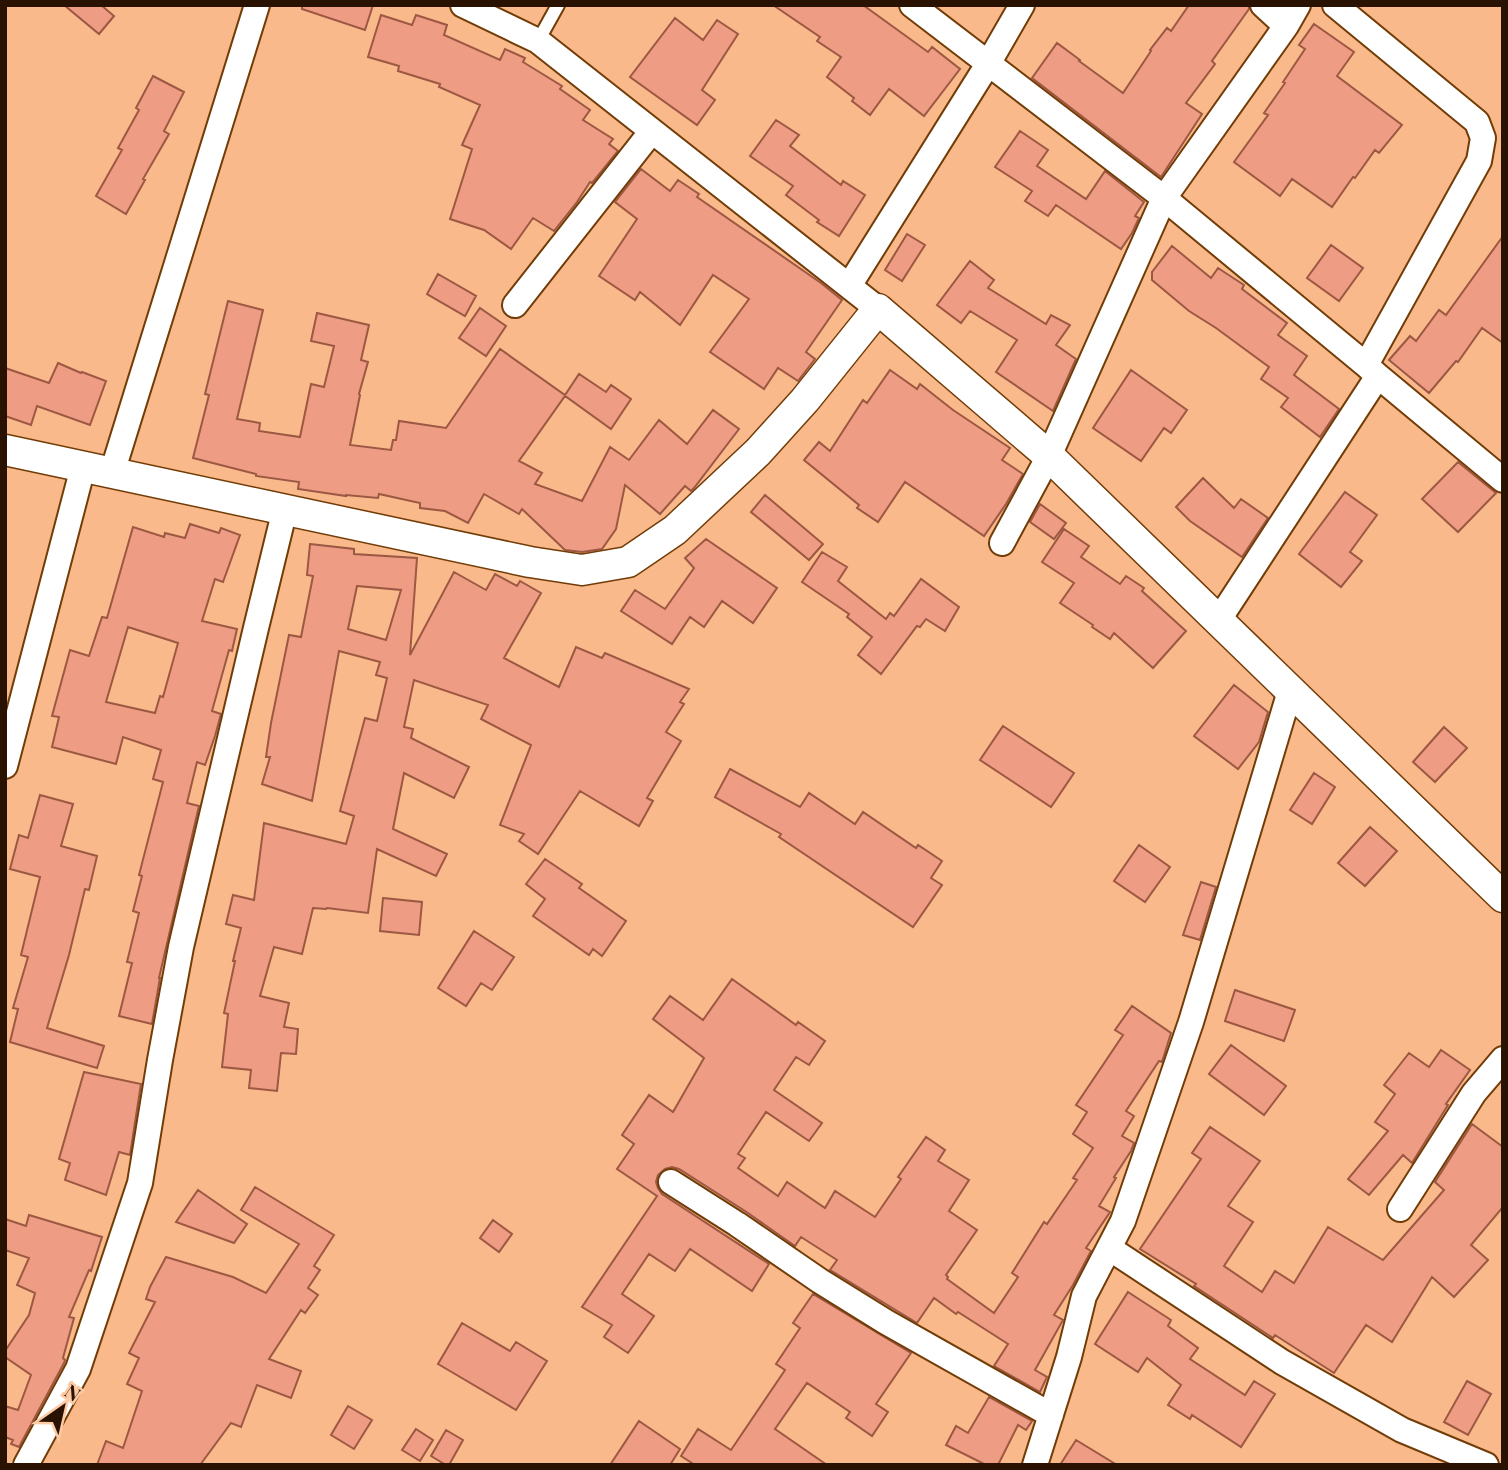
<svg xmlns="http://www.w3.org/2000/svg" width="1508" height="1470" font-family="'Playfair Display',serif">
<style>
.building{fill:#ee9c83;stroke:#9c5843;stroke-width:2;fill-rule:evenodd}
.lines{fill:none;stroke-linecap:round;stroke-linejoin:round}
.service-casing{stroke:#723c07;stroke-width:16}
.minor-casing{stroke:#723c07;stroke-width:28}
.tertiary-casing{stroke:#723c07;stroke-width:33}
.service{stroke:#fff;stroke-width:12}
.minor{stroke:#fff;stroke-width:24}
.tertiary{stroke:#fff;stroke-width:30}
</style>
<rect width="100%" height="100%" fill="#f9b98a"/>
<!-- building -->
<path class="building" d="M64 5H101L114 16 99 34Z
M302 5H373L365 30 302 9Z
M773 5H863L928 52 932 47 960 69 924 116 889 89 870 115 852 101 854 98 827 77 841 57 817 41 820 37Z
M1189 5H1249V9L1212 61 1215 64 1186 103 1202 114 1161 177 1032 78 1057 43 1080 60 1079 61 1123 93 1151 51 1150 50 1167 28 1171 31Z
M381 15 412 25 416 15 447 25 444 35 500 60 505 49 525 58 523 62 562 86 560 89 590 110 583 120 613 139 609 144 618 151 592 183 590 182 577 202 554 231 533 218 511 249 484 230 450 219 472 149 462 145 480 105 439 87 440 84 398 71 399 66 368 57Z
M675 18 703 40 717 20 738 34 702 90 715 100 697 125 630 77Z
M1314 24 1354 52 1337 76 1402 125 1379 153 1375 150 1355 178 1353 177 1332 207 1292 179 1280 196 1234 162 1268 115 1264 113 1285 83 1283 82 1305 49 1299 45Z
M153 76 184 92 164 131 169 134 143 179 145 180 126 214 96 196 122 150 118 148 139 110 136 108Z
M776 120 799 135 790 146 841 185 843 181 865 195 839 236 817 222 819 220 786 195 793 186 750 156Z
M1020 131 1048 150 1037 166 1086 199 1105 171 1144 202 1135 216 1139 218 1132 233 1121 249 1056 205 1048 216 1025 201 1032 191 995 167Z
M641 169 670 191 678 180 699 194 697 197 821 283 842 300 806 352 815 359 798 381 778 368 764 389 710 352 749 299 713 275 680 325 640 292 635 300 599 276 637 219 615 202Z
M907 234 925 245 902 281 885 270Z
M1503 236V343L1482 328 1458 362 1456 361 1429 393 1389 360 1410 336 1416 341 1439 310 1446 315Z
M1331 245 1363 268 1339 301 1307 278Z
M1172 246 1211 278 1218 268 1244 285 1242 289 1287 323 1278 335 1307 356 1294 375 1339 409 1320 437 1281 407 1288 398 1261 379 1269 367 1216 328 1189 311 1152 280V272Z
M970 261 994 280 988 288 1046 324 1051 315 1070 325 1056 345 1076 359 1053 411 996 372 1017 340 970 311 961 323 937 305Z
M438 274 476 296 465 316 427 294Z
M228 301 263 310 237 419 260 423 259 431 300 437 311 384 324 387 334 346 311 341 317 313 369 325 361 360 368 362 359 394 360 395 350 445 391 450 393 440H396L399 421 446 428 500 349 565 395 579 374 606 392 611 385 631 399 611 429 565 396 519 461 542 473 535 484 582 501 610 447 629 460 659 420 687 444 713 410 739 429 694 488 691 491 685 486 660 514 625 485 616 529 602 549 582 552 565 550 522 509 519 514 484 494 468 523 445 511 420 508V503L379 494 378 498 346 495V496L298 489 299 482 256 476V474L193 458 209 395 205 394Z
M480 308 506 326 486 356 459 338Z
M58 363 81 373 82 372 106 381 90 425 37 406 31 425 5 416V368L49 383Z
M890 370 917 389 920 384 953 410 1010 448 1002 460 1023 474 1006 504 984 536 905 482 878 522 857 508 859 505 804 460 819 442 830 451 863 400 867 403Z
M1131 370 1187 410 1171 433 1164 428 1141 461 1093 428Z
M1458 462 1496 493 1458 532 1422 499Z
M1203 478 1234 508 1241 499 1268 518 1242 557 1190 521 1176 507Z
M1345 492 1377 515 1350 552 1362 561 1341 587 1299 554Z
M765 495 823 544 809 560 751 512Z
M1040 504 1066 523 1054 539 1030 522Z
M190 524 219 533 221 528 240 535 223 582 215 579 202 621 237 629 232 651 229 650 212 711 221 714 215 736 205 765 197 762 187 803 199 806 159 978H160L152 1024 119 1016 132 963 127 962 139 913 133 911 142 876 139 875 163 782 153 779 161 750 123 737 116 764 52 747 59 717 52 716 70 650 89 656 102 617 107 618 133 527 164 537 165 533 185 538ZM128 627 178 643 163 697 160 696 155 713 106 702Z
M1064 529 1089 546 1081 557 1120 584 1126 576 1144 588 1142 591 1186 631 1153 668 1114 633 1110 639 1092 627 1093 625 1060 603 1074 583 1042 562Z
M706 539 777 588 753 623 722 601 704 627 690 617 672 644 621 611 635 590 665 609 694 568 685 558Z
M310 544 354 549V554L417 558 410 655 454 572 486 590 495 574 517 586 520 581 541 593 504 658 559 687 576 647 602 658 605 653 689 689 680 702 684 704 666 732 681 741 647 798 653 801 639 826 580 791 538 854 519 841 524 834 500 825 531 745 481 719 488 705 414 680 404 727 413 729 411 738 469 767 454 798 404 773 393 829 447 854 436 876 377 849 368 913 327 908 326 909 313 908 302 954 274 947 260 996 289 1003 284 1027 298 1029 296 1054 281 1053 277 1091 249 1088 251 1070 222 1067 228 1014 224 1013 235 961H233L241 928 226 924 233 895 254 900 264 823 346 844 354 816 340 811 365 718 377 721 387 678 376 675 380 662 339 651 312 801 262 784 270 757H266L271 723 289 635 301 637 313 576 307 575ZM357 586 401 590 386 640 348 629Z
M822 552 847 567 838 581 886 619 890 613 894 616 921 579 959 607 945 631 926 619 920 627 917 626 881 674 858 655 872 637 847 617 849 614 802 582Z
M1234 685 1268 712 1259 742 1238 769 1194 736Z
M1003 726 1074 773 1051 807 980 760Z
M1444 727 1467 748 1435 782 1413 762Z
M730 769 800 807 809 793 855 824 863 812 916 848 918 845 942 861 931 878 942 885 913 927 779 837 781 834 715 797Z
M1314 773 1335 787 1312 824 1290 810Z
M40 795 73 804 61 846 97 856 89 890 85 889 69 955 47 1028 104 1046 97 1068 10 1042 18 1009 13 1008 28 957 21 955 40 877 10 869 19 835 28 838Z
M1370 827 1397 851 1365 886 1338 863Z
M1139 845 1170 867 1145 902 1114 881Z
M545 859 582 884 579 888 626 921 602 956 593 949 589 955 533 916 545 899 526 884Z
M1201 882 1216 887 1200 940 1183 935Z
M383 898 422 902 419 935 380 931Z
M474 931 514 957 492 990 481 983 466 1006 438 988Z
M732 979 796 1025 798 1022 825 1041 809 1065 796 1057 774 1090 822 1123 809 1141 766 1112 738 1154 745 1158 738 1168 778 1196 787 1182 825 1208 835 1191 875 1217 901 1179 898 1177 926 1137 945 1150 938 1161 969 1180 949 1211 977 1230 946 1275 948 1277 947 1279 994 1313 1018 1277 1012 1273 1044 1222 1047 1224 1077 1180 1073 1178 1093 1148 1073 1134 1087 1112 1076 1105 1123 1035 1115 1030 1132 1006 1171 1033 1162 1062 1159 1061 1126 1111 1134 1116 1122 1136 1134 1143 1131 1151 1114 1177 1116 1178 1099 1206 1110 1212 1086 1248 1091 1251 1073 1285 1054 1315 1063 1320 1035 1370 1047 1377 1040 1392 994 1366 1008 1344 958 1312 956 1314 934 1298 917 1323 830 1270 837 1260 801 1237 795 1246 745 1211 679 1169 672 1167 665 1169 658 1175 656 1182 658 1188 662 1194 769 1264 752 1291 690 1249 675 1271 649 1254 622 1294 654 1316 628 1353 604 1337 612 1325 582 1307 657 1196 617 1169 634 1144 622 1135 649 1095 673 1112 704 1058 653 1019 670 996 703 1020Z
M1235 990 1295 1010 1284 1041 1225 1021Z
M1231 1045 1286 1086 1264 1115 1209 1074Z
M1441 1050 1470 1070 1446 1104 1448 1105 1412 1163 1403 1155 1369 1195 1348 1179 1388 1131 1375 1122 1395 1094 1384 1085 1409 1053 1429 1067Z
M84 1072 141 1084 130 1155 119 1152 106 1195 65 1180 70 1163 59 1159Z
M1472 1124 1503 1147V1207L1471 1245 1488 1260 1454 1297 1432 1277 1392 1342 1366 1325 1334 1373 1275 1335 1273 1338 1194 1286 1196 1284 1140 1249 1201 1159 1192 1153 1210 1127 1260 1161 1228 1206 1253 1222 1224 1266 1262 1292 1275 1271 1294 1283 1328 1227 1383 1260 1444 1190 1435 1182Z
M255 1187 334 1235 314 1266 320 1270 308 1288 318 1295 305 1313 301 1310 269 1359 301 1371 291 1398 257 1385 241 1427 231 1423 200 1465H97L106 1441 123 1448 142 1391 127 1384 139 1358 129 1353 155 1302 146 1299 150 1287 166 1257 233 1277 266 1293 299 1244 241 1210Z
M198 1190 247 1224 234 1243 176 1222Z
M29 1215 102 1237 91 1271 89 1270 69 1317 74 1318 63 1358 65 1360 64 1363 19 1447 11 1444 13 1440 5 1437V1406L18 1410 31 1375 5 1357V1351L29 1315 35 1293 17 1285 29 1258 5 1250V1219L26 1226Z
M493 1220 512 1234 499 1252 480 1238Z
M1128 1292 1171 1320 1168 1326 1198 1348 1190 1359 1245 1395 1254 1381 1275 1394 1241 1447 1192 1415 1190 1419 1168 1405 1181 1385 1147 1358 1138 1372 1095 1344Z
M813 1294 911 1353 876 1404 888 1412 872 1436 846 1418 850 1412 807 1383 775 1429 827 1465H695L681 1456 698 1429 731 1450 785 1370 776 1364 800 1328 793 1323Z
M462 1323 510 1351 516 1342 547 1361 516 1410 438 1364Z
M1467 1381 1491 1394 1468 1435 1444 1422Z
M989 1397 1032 1421 1026 1430 1018 1425 998 1465H986L946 1445 956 1426 968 1433Z
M348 1406 372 1420 354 1449 331 1435Z
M639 1421 680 1449 670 1465H610Z
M416 1429 433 1440 420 1461 402 1450Z
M446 1430 463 1440 449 1465H446L431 1456Z
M1076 1440 1117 1465H1060Z"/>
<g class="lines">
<!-- service casing -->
<g class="service-casing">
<path id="service" d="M538 41 558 5"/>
</g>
<!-- minor casing -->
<g class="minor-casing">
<path id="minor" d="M463 5 538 41 878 309
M912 5 1164 198 1366 365 1378 376 1503 480
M1263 5 1286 26
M1335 5 1477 122 1483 138 1479 161 1366 365
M849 286 988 64 1022 5
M515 305 652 131
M112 473 257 5
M1002 543 1049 456 1164 198 1286 26 1298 5
M1218 621 1378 376
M5 766 83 467
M671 1182 737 1224 820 1281 886 1322 1051 1415
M1400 1209 1474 1093 1503 1059
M1109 1248 1282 1362 1402 1430 1486 1465
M26 1465 78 1369 140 1183 160 1060 181 947 256 628 285 509
M1035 1465 1069 1357 1084 1296 1123 1221 1191 1022 1290 691"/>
</g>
<!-- tertiary casing -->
<g class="tertiary-casing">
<path id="tertiary" d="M5 450 530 562 582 570 628 562 675 530 758 452 805 400 878 309 1049 456 1503 897"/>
</g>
<!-- service -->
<use href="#service" class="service"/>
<!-- minor -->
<use href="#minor" class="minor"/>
<!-- tertiary -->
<use href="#tertiary" class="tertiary"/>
</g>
<!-- border -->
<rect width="1508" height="1470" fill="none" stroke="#291201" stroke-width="14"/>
<!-- north arrow -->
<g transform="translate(63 1407) rotate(34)" stroke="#fdcaa4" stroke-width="5" paint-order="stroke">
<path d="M0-5L12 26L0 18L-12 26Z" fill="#291201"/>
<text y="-10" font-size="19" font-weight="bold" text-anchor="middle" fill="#291201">N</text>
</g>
</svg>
